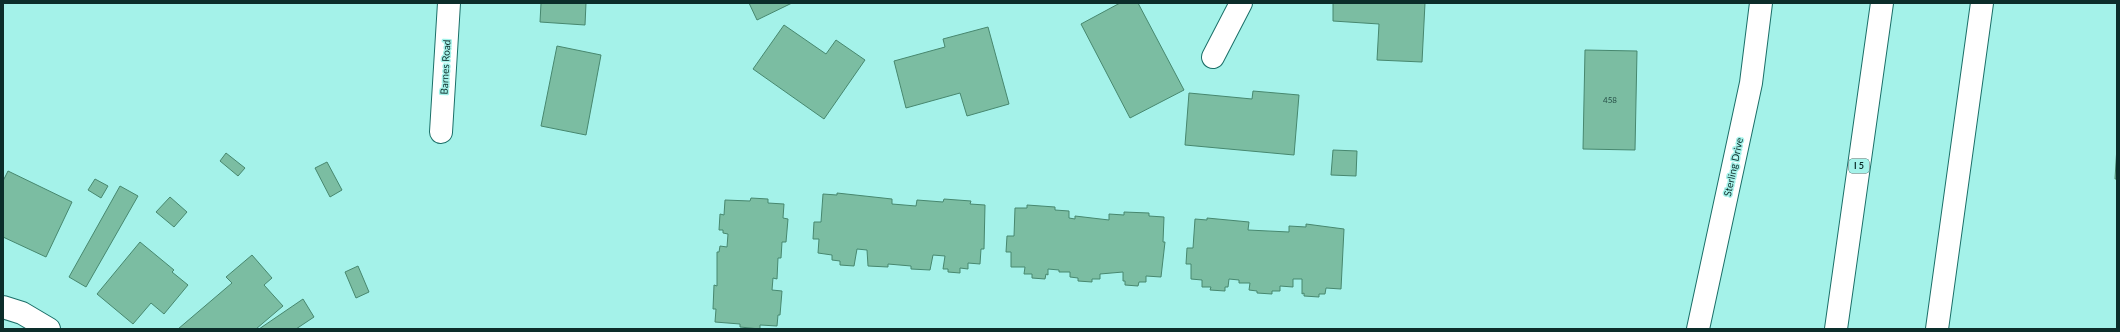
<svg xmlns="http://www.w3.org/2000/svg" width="2120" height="332" font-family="Lato,sans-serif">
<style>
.building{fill:#7bbda2;stroke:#47886f}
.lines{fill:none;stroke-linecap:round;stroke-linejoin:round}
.minor-casing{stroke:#1b6f68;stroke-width:24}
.motorway-casing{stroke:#1b6f68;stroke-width:24}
.minor{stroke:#fff;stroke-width:22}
.motorway{stroke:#fff;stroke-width:22}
.labels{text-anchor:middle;stroke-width:3;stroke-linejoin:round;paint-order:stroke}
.number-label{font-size:8px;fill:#285148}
.shield{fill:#a4f2e9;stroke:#3a6863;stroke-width:1}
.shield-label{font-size:9px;font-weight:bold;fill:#0c2d2a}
.street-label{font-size:10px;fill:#0c2d2a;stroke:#a4f2e9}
</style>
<rect width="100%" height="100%" fill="#a4f2e9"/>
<!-- building -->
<path class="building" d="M541 3H586L585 25 540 22Z
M749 3H792L757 20Z
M1120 3H1138L1184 90 1130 118 1081 24Z
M1333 3H1425L1422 62 1377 60 1379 24 1333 21Z
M784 25 826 54 836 40 865 60 824 119 753 69Z
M988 27 1009 104 967 116 960 93 906 108 894 61 945 47 943 39Z
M557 46 601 55 586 135 541 126Z
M1585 50 1637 51 1635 150 1583 149Z
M1253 91 1299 95 1294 155 1185 145 1189 93 1252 99Z
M2117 146V179H2115Z
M1333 150 1357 151 1356 176 1331 175Z
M226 153 245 168 238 176 220 161Z
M327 162 342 190 330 197 315 168Z
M8 171 72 202 46 257 3 237V181Z
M95 179 108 186 101 198 88 190Z
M120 186 138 196 86 287 69 277Z
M837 193 892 199V204L916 206 917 200 943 202 944 199 971 201 970 204 985 205 984 249H981L980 264 968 263V269L960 268V273L948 272V269H943L945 256 933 255 930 270 911 269V266L888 264V267L868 266 867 250 857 249 854 266 840 265V261L832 260V255L818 253 819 239H813L814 222H821L823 194 837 195Z
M170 197 187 212 174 227 156 212Z
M751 198 768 199V203L784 204 783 218 788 219 786 242H782L781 258H778L777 279 773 278 772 290 782 291 780 315H778L777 326 760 325V329L740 327V324L715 322 716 309H713L714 285 717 286V252H719L720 246 727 247 728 234 723 233V230H719L720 214 724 215 725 200 750 201Z
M1027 205 1055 207V210L1069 211V218L1075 219V216L1109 220V214L1124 215V212L1149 213V216L1164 217 1163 242H1165L1161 277 1146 276V282H1139L1138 286 1125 285V281H1123V272L1100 274V279H1092V282L1078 281V278L1070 277V272H1059V270L1048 269V275L1046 274 1045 279 1032 278V274H1024L1025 267H1011V252H1006L1007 236H1014L1015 208H1027Z
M1207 218 1249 222 1248 230 1289 232V226L1306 227V224L1344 229 1341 289 1326 288 1325 294H1319V297L1304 296V293L1302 294V279H1293V287L1280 286V291H1272V294L1257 293V291L1249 290 1250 283H1239V280L1229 279 1228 287H1225V291L1210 290 1211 287H1202V280L1191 279V264H1186L1187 248H1193L1195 219 1207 220Z
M140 242 174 270 172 272 188 285 164 314 151 303 133 324 97 294Z
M252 255 272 278 264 285 283 306 256 329H178L232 283 226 277Z
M358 266 369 292 356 298 345 272Z
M303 299 314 317 296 329H259Z"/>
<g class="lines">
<!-- minor casing -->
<g class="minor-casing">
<path id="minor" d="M1213 57 1241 3
M441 132 449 3
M3 307 22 313 49 329
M1698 329 1751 83 1761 3"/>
</g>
<!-- motorway casing -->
<g class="motorway-casing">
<path id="motorway" d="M1836 329 1882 3
M1937 329 1982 3"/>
</g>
<!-- minor -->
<use href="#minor" class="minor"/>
<!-- motorway -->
<use href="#motorway" class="motorway"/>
</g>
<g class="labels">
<!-- number labels -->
<g class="number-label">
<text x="1610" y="103">458</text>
</g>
<!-- shield labels -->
<rect class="shield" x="1849" y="159" width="20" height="14" rx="3"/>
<g class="shield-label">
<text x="1859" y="169">I 5</text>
</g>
<!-- street labels -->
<g class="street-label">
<text transform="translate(445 67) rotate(-87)" y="4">Barnes Road</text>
<text transform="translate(1733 167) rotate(-78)" y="4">Sterling Drive</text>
</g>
</g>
<!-- border -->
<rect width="2120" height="332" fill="none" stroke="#0c2d2a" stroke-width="8"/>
</svg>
